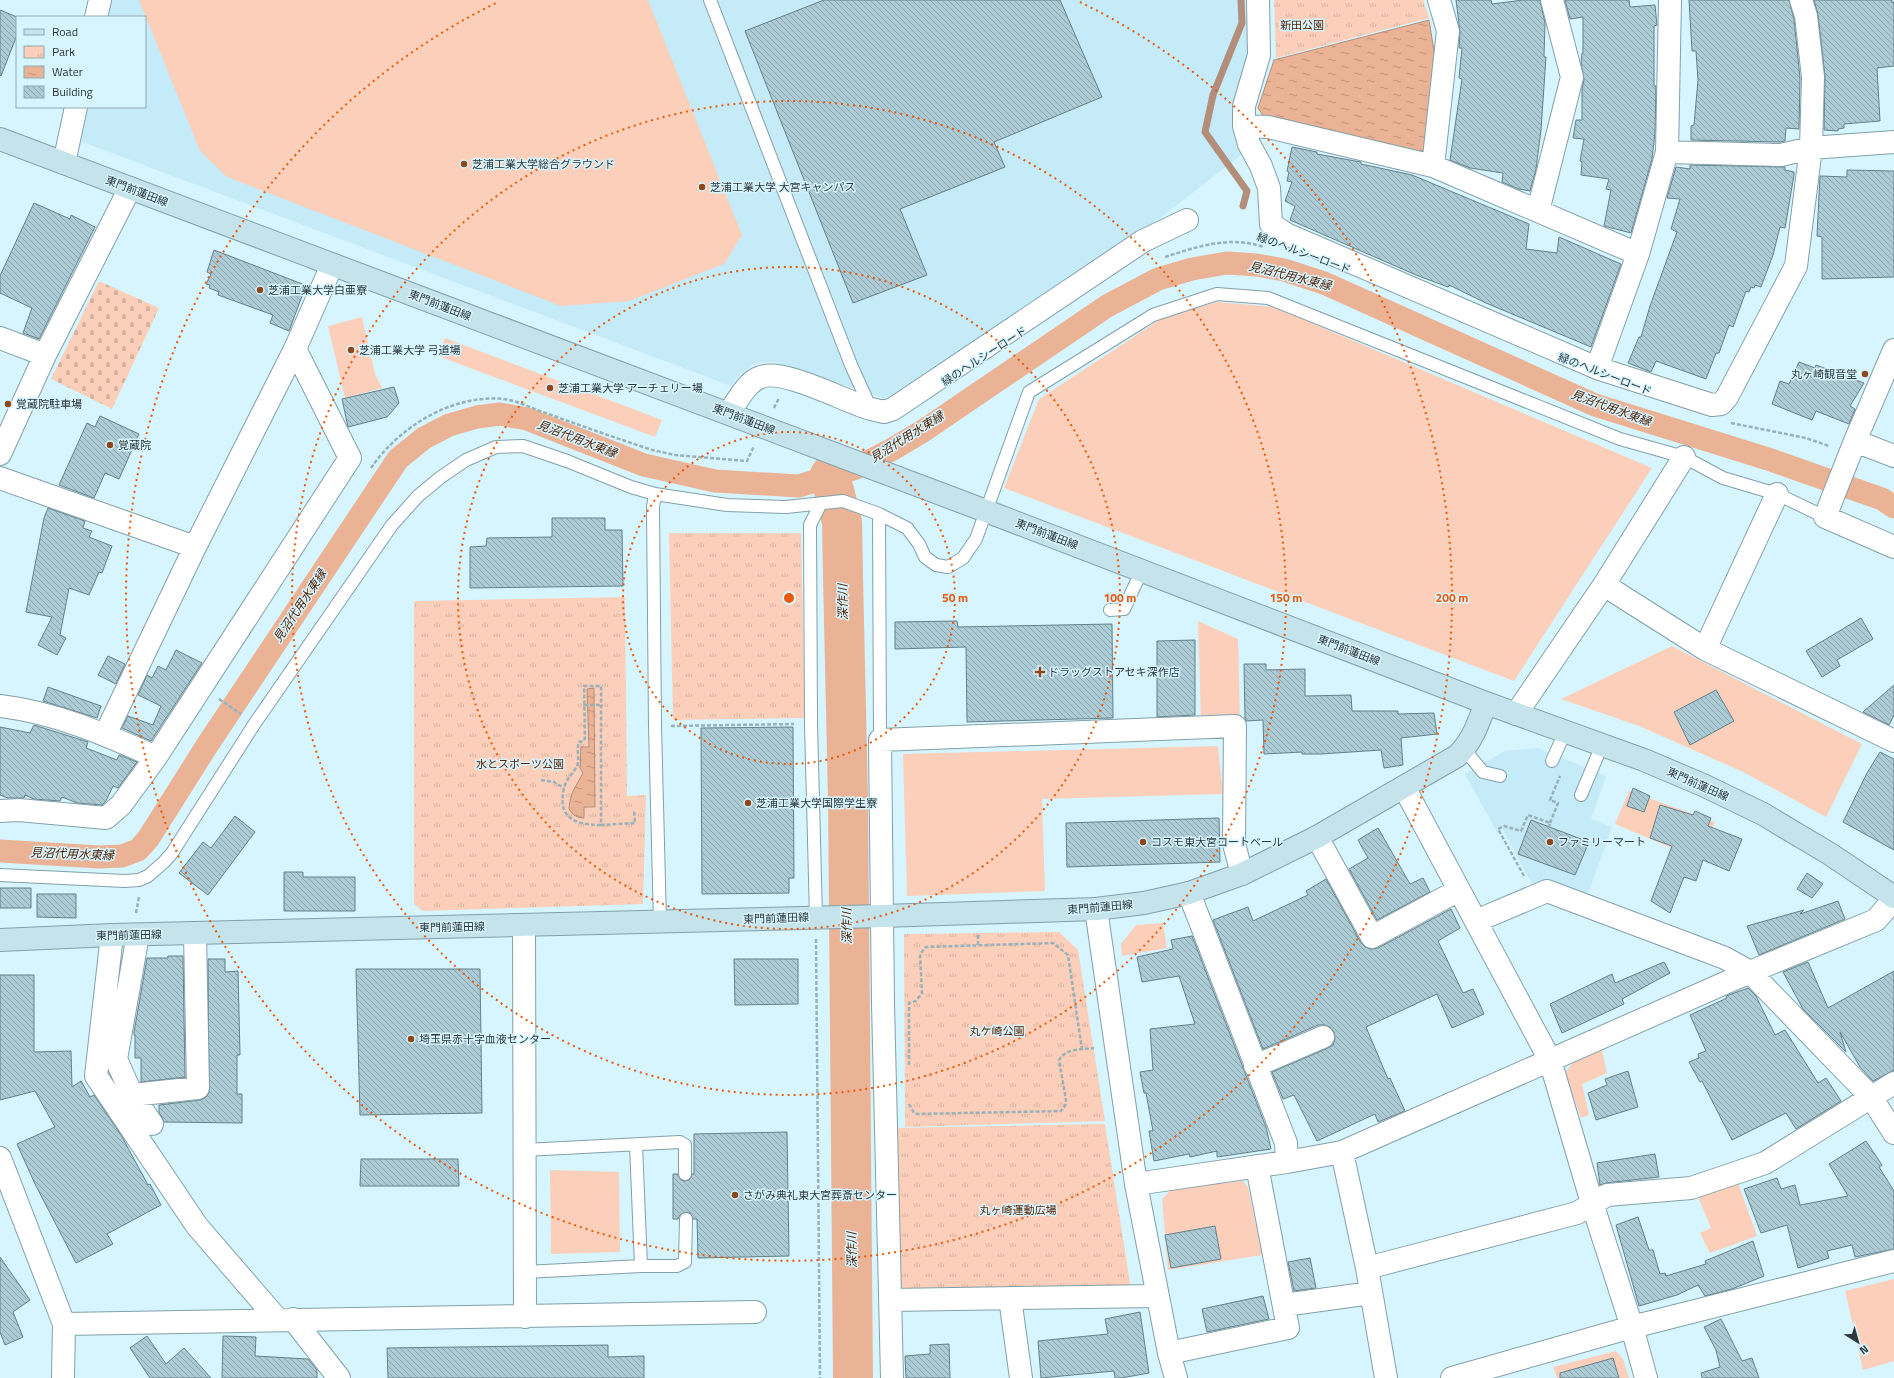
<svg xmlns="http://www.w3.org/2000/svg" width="1894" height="1378" font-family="'Titillium Web','Noto Sans JP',sans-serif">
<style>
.built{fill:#c4ebf7}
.green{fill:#fbcfb9}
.cemetery{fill:url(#cemetery-stones)}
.park{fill:url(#park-tufts)}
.water{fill:url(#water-ripples);stroke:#b28e7b}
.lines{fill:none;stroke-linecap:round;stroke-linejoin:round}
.stream{stroke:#b28e7b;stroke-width:7}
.canal{stroke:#ebb396;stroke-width:23}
.river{stroke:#ebb396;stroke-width:40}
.building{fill:url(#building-back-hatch);stroke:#658089}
.service-casing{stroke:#83a0a9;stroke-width:14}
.minor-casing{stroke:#83a0a9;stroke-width:24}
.tertiary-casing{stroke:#83a0a9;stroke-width:24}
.secondary-casing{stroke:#83a0a9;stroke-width:24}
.path{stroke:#99b1b8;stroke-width:2.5;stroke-dasharray:4 2;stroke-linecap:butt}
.service{stroke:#fff;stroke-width:12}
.minor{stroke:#fff;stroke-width:22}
.tertiary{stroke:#fff;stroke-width:22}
.secondary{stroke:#c4e3eb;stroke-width:22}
.ring{fill:none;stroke:#e8590c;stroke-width:2;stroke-dasharray:2 4}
.poi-dot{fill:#8c471d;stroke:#d7f5ff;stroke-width:1.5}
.labels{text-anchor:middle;stroke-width:3;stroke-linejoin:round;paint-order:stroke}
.park-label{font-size:11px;fill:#572504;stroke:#d7f5ff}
.poi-label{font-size:11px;fill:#2c383b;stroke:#d7f5ff;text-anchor:start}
.street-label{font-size:11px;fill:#2c383b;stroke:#d7f5ff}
.water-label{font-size:12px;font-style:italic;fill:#4e1d00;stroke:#d7f5ff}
.centre{fill:#e8590c;stroke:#d7f5ff;stroke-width:2}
.ring-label{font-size:12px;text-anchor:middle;font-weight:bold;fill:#e8590c;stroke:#d7f5ff;stroke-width:3;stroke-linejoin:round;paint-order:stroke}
</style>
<defs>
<pattern id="cemetery-stones" width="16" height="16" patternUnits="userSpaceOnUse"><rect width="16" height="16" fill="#fbcfb9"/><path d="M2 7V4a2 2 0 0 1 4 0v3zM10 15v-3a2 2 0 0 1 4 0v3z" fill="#d7b2a0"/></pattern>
<pattern id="park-tufts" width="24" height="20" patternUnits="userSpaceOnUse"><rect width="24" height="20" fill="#fbcfb9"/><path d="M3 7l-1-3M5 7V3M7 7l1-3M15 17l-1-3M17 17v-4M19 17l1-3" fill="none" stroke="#d7b2a0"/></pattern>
<pattern id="water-ripples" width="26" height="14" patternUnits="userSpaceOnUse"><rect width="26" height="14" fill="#ebb396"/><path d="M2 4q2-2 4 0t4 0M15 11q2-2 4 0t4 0" fill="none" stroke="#bf937c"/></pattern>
<pattern id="building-back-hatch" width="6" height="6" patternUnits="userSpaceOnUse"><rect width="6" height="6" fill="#adcbd4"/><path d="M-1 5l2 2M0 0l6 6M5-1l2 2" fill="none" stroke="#8da6ad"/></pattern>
</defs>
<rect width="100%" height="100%" fill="#d7f5ff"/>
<!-- built -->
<path class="built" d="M111 0H1249L1251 55 1234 128 1241 155 1159 219 899 396 883 398 775 362H762L754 364 737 378 731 386 80 141 87 107H145V17H108Z
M1538 748 1606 776 1591 819 1612 827 1587 896 1533 886 1503 830 1497 832 1465 774 1505 751Z"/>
<!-- green -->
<path class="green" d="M139 0H648L742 235 724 264 629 301 561 306 227 177 200 151Z
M1217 302 1274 307 1652 468 1514 681 1004 488 1039 399 1161 319Z
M362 317 375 374 382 388 345 398 328 326Z
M445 338 662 420 655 437 438 356Z
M1198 621 1238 639 1240 721H1201Z
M1672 646 1862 744 1826 817 1743 772 1639 726 1561 699Z
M1218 746 1223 794 1042 799 1045 891 907 896 903 754Z
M1629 791 1715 822 1697 859 1615 824Z
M1163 923 1167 948 1122 956 1121 944 1136 925Z
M1602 1050 1607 1073 1582 1084 1589 1115 1581 1118 1565 1073 1575 1060Z
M550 1170 619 1172 620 1252 551 1254Z
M1243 1181 1248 1187 1262 1255 1168 1270 1162 1199 1172 1189Z
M1738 1183 1757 1236 1710 1253 1700 1233 1711 1228 1698 1197Z
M1894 1279V1361L1863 1370 1845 1291Z
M1616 1351 1623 1359 1629 1378H1557L1553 1367Z"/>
<!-- cemetery -->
<path class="cemetery" d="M99 281 159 308 112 409 51 379Z"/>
<!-- park -->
<path class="park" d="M1274 0H1423L1429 18 1276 58Z
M669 533H801L805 718 673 720Z
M625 597 627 796 646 795 643 904 422 911 414 903V601Z
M1059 932 1078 950 1105 1121 905 1127 904 934Z
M1105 1124 1130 1283 1126 1291 897 1289 896 1128Z"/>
<!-- water -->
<path class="water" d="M1429 20 1436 63 1430 146 1420 155 1266 120 1258 108 1274 60Z
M594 688 595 807H584V818C577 818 573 815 569 809 570 792 576 787 583 773L580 768 581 747H589L587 689Z"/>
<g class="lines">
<!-- stream -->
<path class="stream" d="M1241 0 1242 23 1213 95 1205 132 1247 191 1243 206"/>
<!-- canal -->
<path class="canal" d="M0 851 99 857 122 856 138 850 148 839 208 744 398 459 424 438 449 425 477 417 500 414 527 419 644 465 715 481 799 486 856 468 891 450 923 431 1107 306 1158 279 1192 269 1227 263 1257 265 1284 270 1324 283 1595 405 1768 459 1882 499 1894 507"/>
<!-- river -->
<path class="river" d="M830 475 842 522 843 576 848 799 853 1378"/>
</g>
<!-- building -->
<path class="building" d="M824 0H1060L1102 97 994 142 1005 167 900 209 927 275 853 303 745 31Z
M1456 0H1491L1492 4 1523 0H1540L1545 23 1544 57H1546L1541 130 1536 169 1530 191 1519 189 1502 182 1503 173 1470 168 1450 160 1462 79 1459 78 1462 48H1459L1460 32Z
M1565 0H1629L1630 7 1655 5 1657 25 1654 26V86H1656L1655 133 1652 159 1631 233 1604 226 1611 190 1606 189 1609 179 1581 175 1582 162 1580 161 1584 139 1573 138 1576 120H1582V89L1584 80 1581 63 1582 53H1583V17L1570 19Z
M1689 0H1789L1794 19 1800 78 1799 129 1786 128 1785 141 1780 142 1691 140V126L1694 125 1698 80 1696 51H1692Z
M1814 0H1892V3L1894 2V66L1877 68 1880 121 1844 124V128L1838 129V131L1824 130 1825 76 1818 15Z
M0 10 17 17V35L1 76 0 75Z
M1292 147 1317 152V154L1355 161 1361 162V164L1412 175 1529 224 1526 249 1557 253 1559 237 1621 264 1591 347 1486 303 1449 285 1448 287 1416 275 1290 220 1295 206 1285 201 1292 182 1287 181 1289 172 1287 171Z
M1690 165 1785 167V170L1794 172V175L1785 228 1780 227 1773 255 1761 287 1755 285 1754 288 1751 287 1749 292 1746 291 1733 327 1729 325 1719 353H1716L1706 379 1656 361 1651 372 1628 363 1639 337H1641L1650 306 1677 232 1671 229 1680 199 1667 198 1676 167 1690 169Z
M1847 170 1894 171V277L1822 279V237L1817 236 1820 176 1847 177Z
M34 203 70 219 71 215 95 227 39 339 23 333 32 308 0 293V276Z
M214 250 305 285 304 288H305L289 331 270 323 273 315 218 295 219 292 209 288 210 285 206 284 211 274 207 272Z
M1799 362 1815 368 1816 365 1864 383 1850 406 1855 409 1849 424 1816 411 1812 420 1772 404 1780 381 1789 384Z
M394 387 399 403 387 417 348 427 342 399Z
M100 416 139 434 119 479 105 473 94 498 59 485 87 423 95 427Z
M48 508 85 521 83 528 92 531 89 537 112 546 102 573 99 572 89 595 69 588 60 635 66 638 57 655 38 645 52 617 26 612 44 518Z
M552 518H605V530H622L623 586 470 588V547L486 546 487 538 552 537Z
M1861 618 1873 639 1837 660 1840 666 1822 677 1806 651Z
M957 621 958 627 1112 624 1113 718 967 722 966 647 895 649V622Z
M1195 640V715L1157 717V641Z
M176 650 202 663 151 741 122 728 128 716 153 725 161 706 138 695 147 675 152 678 158 666 166 670Z
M108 656 125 664 116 684 98 675Z
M1244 664H1266V670L1305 669V696L1351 695 1352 711H1398V714L1434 713 1437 734 1401 738 1403 765 1384 768 1381 750 1321 754H1302V752L1264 754 1263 720 1246 721 1245 719Z
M1894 685V715L1889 725 1863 712Z
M48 687 101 706 97 718 43 701Z
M1716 690 1734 721 1690 745 1674 712Z
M34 725 88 742 86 748 117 760 119 755 137 762 118 788 113 786 106 801 102 805 77 803 62 797 60 801 34 799 25 795 24 798H8L0 795V727L30 733Z
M793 727 794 878H789V893L702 894 701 728Z
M1880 752 1894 759V850L1843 822 1867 773Z
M1633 788 1650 796 1644 812 1627 806Z
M1660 805 1693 815 1695 811 1711 818 1708 826 1742 839 1729 871 1703 860 1696 881 1684 877 1670 913 1651 901 1672 846 1650 838Z
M235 816 255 832 208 895 179 873 203 842 211 848Z
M1219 818 1220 862 1067 867 1066 823Z
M1531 820 1589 842 1575 875 1518 854Z
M1378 828 1410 884 1423 878 1430 892 1377 920 1349 869 1368 858 1358 840Z
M284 872H303V877H355V911H284Z
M1807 873 1823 884 1812 898 1797 889Z
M1326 879 1361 943 1365 947 1371 949 1378 948 1451 909 1460 928 1438 941 1463 993 1473 989 1484 1014 1452 1028 1437 994 1366 1027 1388 1079 1390 1078 1405 1111 1378 1122 1375 1114 1317 1141 1294 1095 1283 1099 1272 1072 1328 1048 1333 1045 1335 1039 1334 1032 1330 1027 1324 1025H1318L1263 1049 1213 920 1248 907 1253 921 1308 895 1306 891Z
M0 888H31V908H0Z
M37 894H76V918L37 917Z
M1838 901 1845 919 1759 955 1747 926 1804 910 1800 914Z
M1192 936 1266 1127 1271 1149 1217 1157V1151L1190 1157 1189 1154 1154 1161 1149 1131H1153L1146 1093H1144L1140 1072 1153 1070 1150 1029 1195 1024 1179 976 1142 982 1137 957 1173 949 1171 940Z
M168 956H183L185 1077 141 1082V1058H135V1035H134V1032L147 958H168Z
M208 959H225V972L238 971 240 1055H237V1094H242V1123L164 1122 159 1112V1105L200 1100 205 1098 209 1093Z
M734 959H798V1004L735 1005Z
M1664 962 1670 973 1622 999 1624 1004 1562 1033 1550 1004 1612 974 1615 983Z
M1808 962 1828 1008 1894 971V1070L1873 1081 1860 1067 1840 1032 1846 1052 1803 1009 1783 972Z
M356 969H480L482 1113 360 1115Z
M0 975H34V1052L71 1051 72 1087 81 1081 90 1097 94 1095 121 1135 148 1185 150 1184 161 1205 107 1234 113 1244 76 1263 35 1184 17 1144 55 1127 35 1091 0 1100Z
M1748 988 1756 996 1775 1035 1785 1030 1818 1083 1826 1078 1841 1101 1796 1129 1786 1113 1732 1140 1702 1081 1700 1082 1689 1062 1699 1058 1698 1054 1706 1051 1690 1015 1727 998 1726 996Z
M1628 1071 1638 1107 1596 1120 1588 1093 1607 1085 1605 1079Z
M787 1132 789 1256 698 1258 697 1219H693L690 1213 686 1212 680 1215 678 1219H673V1174H678L681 1180 685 1181 689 1180 692 1174H694V1134Z
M1866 1141 1882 1165 1879 1167 1894 1191V1249L1855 1257 1852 1245 1827 1251 1829 1258 1798 1268 1787 1225 1761 1233 1744 1189 1777 1178 1781 1189 1795 1185 1800 1205 1848 1196 1829 1164Z
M1655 1154 1659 1177 1606 1183 1600 1185 1597 1163Z
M361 1159H458L459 1186H360Z
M1638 1217 1649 1250H1653L1660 1274 1665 1273 1666 1276 1706 1264 1705 1261 1753 1241 1764 1276 1732 1289 1705 1296 1698 1285 1677 1295 1639 1306 1616 1225Z
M1215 1226 1221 1259 1171 1268 1165 1235Z
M0 1257 30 1300 13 1312 23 1337 5 1345 0 1332Z
M1310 1258 1316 1288 1294 1291 1288 1262Z
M1263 1296 1269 1319 1207 1332 1202 1309Z
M1140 1312 1149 1373 1121 1378H1115L1114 1371 1041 1378 1038 1341 1108 1334 1105 1319Z
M1721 1319 1742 1361 1752 1358 1759 1378H1702L1701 1373 1720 1367 1716 1350 1704 1327Z
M147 1336 166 1364 184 1348 211 1378H150L130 1348Z
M223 1336 256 1337 255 1356 308 1359 317 1370V1378H222Z
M949 1344 950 1378H906L905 1356 930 1354V1345Z
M608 1345V1357L644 1356V1378H388L387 1348Z
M1613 1358 1619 1378H1560V1373Z"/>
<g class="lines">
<!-- service casing -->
<g class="service-casing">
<path id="service" d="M710 0 851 365 871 409
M655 494 653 507 655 726 660 922
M879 514 880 740
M1110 610 1124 609 1142 570
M1464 749 1483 772 1500 776
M1552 761 1565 732
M1581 795 1602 745
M0 875 125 881 139 880 148 876 164 862 172 853 255 723 392 525 418 496 441 477 466 460 496 447 523 446 567 461 631 487 655 494 727 505 786 507 843 501 879 514 907 528 919 544 925 557 936 565 948 567 963 558 976 539 1029 392 1153 315 1217 294 1268 298 1620 439 1684 457 1723 478 1777 494 1825 517
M816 917 811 724 810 525 821 503
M636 1145 641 1266
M524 1150 680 1142 685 1145V1174
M525 1272 641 1266H677L685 1262 686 1219"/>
</g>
<!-- minor casing -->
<g class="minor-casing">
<path id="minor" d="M1258 0 1259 55 1244 106V126L1249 144 1261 166 1269 188 1271 224 1286 234 1597 368 1712 405 1721 404 1727 397 1796 266 1811 148 1813 77 1806 16 1801 0
M96 17 100 0
M1244 126 1268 127 1433 166 1638 254
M1667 152 1781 155 1811 148 1894 142
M64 163 76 107
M1433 166 1448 31 1439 0
M1538 211 1572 77 1552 0
M0 338 45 355
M1894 350 1855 441 1825 517 1894 547
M1597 368 1638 254 1667 152 1670 0
M729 413C737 402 746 382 761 377 783 368 846 402 871 409L884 412 893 409 1143 241 1187 220
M1855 441 1894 456
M0 454 45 355 130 188
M0 478 195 547
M1604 585 1705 649 1894 741
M1705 649 1777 494
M0 706C57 713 104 734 156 757
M1516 714 1604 585 1684 457
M105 735 195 547 295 349 332 265
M1404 787 1550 1060 1592 1203 1632 1327 1646 1378
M0 811 19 810 106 818 121 805 156 757 350 458 295 349
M1317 837 1372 937 1459 890
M1189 893 1286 1143 1287 1162
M1476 921 1547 891 1725 958 1750 972 1871 1097 1894 1133
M524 925 525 1317
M112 935 96 1076 197 1226 278 1320
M138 935 116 1059 132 1095 152 1124
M1255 1066 1323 1037
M132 1095 198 1088 195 933
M1342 1152 1367 1268 1386 1378
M0 1158 64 1324 63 1378
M1136 1184 1287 1162 1342 1152 1750 972 1876 920 1894 899
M1367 1268 1577 1213 1607 1195 1691 1188 1765 1163 1894 1083
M1010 1298 1021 1378
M891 1300 1157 1296
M1284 1305 1371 1293
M293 1319 339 1378
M64 1324 755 1312
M1169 1353 1288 1328 1257 1166
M892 1378 883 1003 880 740 1235 726 1234 844 1242 874
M1452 1378 1632 1327 1894 1261"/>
</g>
<!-- tertiary casing -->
<g class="tertiary-casing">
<path id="tertiary" d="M1096 909 1136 1184 1169 1353 1176 1378"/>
</g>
<!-- secondary casing -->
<g class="secondary-casing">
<path id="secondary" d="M0 139 986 511 1486 703 1644 760 1703 785 1763 814 1830 854 1894 897
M0 940 112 935 883 916 1096 909 1144 903 1189 893 1242 874 1317 837 1457 756C1473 741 1478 723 1486 703"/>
</g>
<!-- path -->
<path class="path" d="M1165 257C1196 247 1230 235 1263 247
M774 408 779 398
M1731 423 1806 438 1829 446
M371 468C399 427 452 394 503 399 517 400 532 409 546 413 581 426 616 438 652 450L675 455 747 461 754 446
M219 699 241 714
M584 705H601
M671 726 794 724
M541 780 554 782 564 788
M1550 823 1558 803 1550 800 1560 776
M601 825C575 825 557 818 564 788 566 779 573 774 577 766 580 759 576 750 579 742L584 741 585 738 584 686H601V825L635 823 634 810
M1524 876 1498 829 1504 826 1521 831 1528 815 1550 823 1549 827
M136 913 139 897
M816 939 820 1378
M978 945V934
M909 1065V1003L916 1001 922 993 920 954 926 947 1053 943 1068 955 1082 1050
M909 1104 914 1113 918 1114 1061 1111 1065 1106 1066 1100 1059 1060C1066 1048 1081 1050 1094 1048"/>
<!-- service -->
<use href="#service" class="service"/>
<!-- minor -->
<use href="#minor" class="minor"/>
<!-- tertiary -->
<use href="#tertiary" class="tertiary"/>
<!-- secondary -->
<use href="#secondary" class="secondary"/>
</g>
<!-- distance rings -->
<g class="ring">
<circle cx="789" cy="598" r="166"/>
<circle cx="789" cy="598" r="331"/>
<circle cx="789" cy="598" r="497"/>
<path d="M1080 2A663 663 0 1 1 498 2"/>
</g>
<!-- markers -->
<g class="poi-dot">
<circle cx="464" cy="164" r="4"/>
<circle cx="702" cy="187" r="4"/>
<circle cx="260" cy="290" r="4"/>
<circle cx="351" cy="350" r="4"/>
<circle cx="1865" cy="374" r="4"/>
<circle cx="550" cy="388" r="4"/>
<circle cx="8" cy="404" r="4"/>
<circle cx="110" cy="445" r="4"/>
<path d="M1038 666h4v4h4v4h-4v4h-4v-4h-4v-4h4z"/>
<circle cx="748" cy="803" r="4"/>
<circle cx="1143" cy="842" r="4"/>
<circle cx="1550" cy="842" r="4"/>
<circle cx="411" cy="1039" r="4"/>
<circle cx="735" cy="1195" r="4"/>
</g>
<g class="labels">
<!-- park labels -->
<g class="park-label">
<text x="1302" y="29">新田公園</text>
<text x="520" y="768">水とスポーツ公園</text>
<text x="997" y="1035">丸ケ崎公園</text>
<text x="1018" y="1214">丸ヶ崎運動広場</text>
</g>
<!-- poi labels -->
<g class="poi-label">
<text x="472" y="168">芝浦工業大学総合グラウンド</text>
<text x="710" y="191">芝浦工業大学 大宮キャンパス</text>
<text x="268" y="294">芝浦工業大学白亜寮</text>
<text x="359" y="354">芝浦工業大学 弓道場</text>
<text x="1857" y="378" text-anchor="end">丸ヶ崎観音堂</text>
<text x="558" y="392">芝浦工業大学 アーチェリー場</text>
<text x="16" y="408">覚蔵院駐車場</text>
<text x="118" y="449">覚蔵院</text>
<text x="1048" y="676">ドラッグストアセキ深作店</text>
<text x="756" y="807">芝浦工業大学国際学生寮</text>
<text x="1151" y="846">コスモ東大宮コートベール</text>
<text x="1558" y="846">ファミリーマート</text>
<text x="419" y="1043">埼玉県赤十字血液センター</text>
<text x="743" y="1199">さがみ典礼東大宮葬斎センター</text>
</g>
<!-- street labels -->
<g class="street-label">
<text transform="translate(137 191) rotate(21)" y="4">東門前蓮田線</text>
<text transform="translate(1304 253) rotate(20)" y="4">緑のヘルシーロード</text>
<text transform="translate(440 305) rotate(21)" y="4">東門前蓮田線</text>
<text transform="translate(984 356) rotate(-33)" y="4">緑のヘルシーロード</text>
<text transform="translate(1605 374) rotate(21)" y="4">緑のヘルシーロード</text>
<text transform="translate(744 419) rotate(21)" y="4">東門前蓮田線</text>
<text transform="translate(1047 534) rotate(21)" y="4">東門前蓮田線</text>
<text transform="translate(1349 650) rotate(21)" y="4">東門前蓮田線</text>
<text transform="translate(1698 784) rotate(24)" y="4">東門前蓮田線</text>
<text transform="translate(1100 907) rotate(-5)" y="4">東門前蓮田線</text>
<text transform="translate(776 918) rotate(-2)" y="4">東門前蓮田線</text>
<text transform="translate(452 927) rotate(-1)" y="4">東門前蓮田線</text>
<text transform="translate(129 935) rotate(-1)" y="4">東門前蓮田線</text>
</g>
<!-- water labels -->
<g class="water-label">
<text transform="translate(1290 276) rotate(14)" y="4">見沼代用水東縁</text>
<text transform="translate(1611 408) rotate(20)" y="4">見沼代用水東縁</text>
<text transform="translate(907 437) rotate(-32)" y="4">見沼代用水東縁</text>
<text transform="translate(577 439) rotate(21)" y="4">見沼代用水東縁</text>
<text transform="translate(843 602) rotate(-91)" y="4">深作川</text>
<text transform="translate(300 606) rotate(-56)" y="4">見沼代用水東縁</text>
<text transform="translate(72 854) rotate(2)" y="4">見沼代用水東縁</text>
<text transform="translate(847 926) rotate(-91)" y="4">深作川</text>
<text transform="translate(852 1250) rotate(-91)" y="4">深作川</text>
</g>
</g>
<circle cx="789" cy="598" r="6" class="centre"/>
<g class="ring-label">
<text x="955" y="602">50 m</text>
<text x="1120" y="602">100 m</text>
<text x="1286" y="602">150 m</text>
<text x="1452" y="602">200 m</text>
</g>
<!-- legend -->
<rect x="16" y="16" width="130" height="92" fill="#d7f5ff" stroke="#93a9b1"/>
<rect x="24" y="29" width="20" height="6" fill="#c4e3eb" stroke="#93a9b1"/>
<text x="52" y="36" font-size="12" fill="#2c383b">Road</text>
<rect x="24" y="46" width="20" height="12" fill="url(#park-tufts)" stroke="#93a9b1"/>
<text x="52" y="56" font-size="12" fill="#2c383b">Park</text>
<rect x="24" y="66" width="20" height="12" fill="url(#water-ripples)" stroke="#93a9b1"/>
<text x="52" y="76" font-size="12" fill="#2c383b">Water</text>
<rect x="24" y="86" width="20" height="12" fill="url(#building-back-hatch)" stroke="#93a9b1"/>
<text x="52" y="96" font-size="12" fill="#2c383b">Building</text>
<!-- north arrow -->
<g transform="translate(1858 1342) rotate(143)" stroke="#d7f5ff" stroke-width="3" paint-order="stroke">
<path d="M0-3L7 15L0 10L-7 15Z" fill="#2c383b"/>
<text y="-6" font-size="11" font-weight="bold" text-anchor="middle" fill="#2c383b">N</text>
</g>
</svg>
